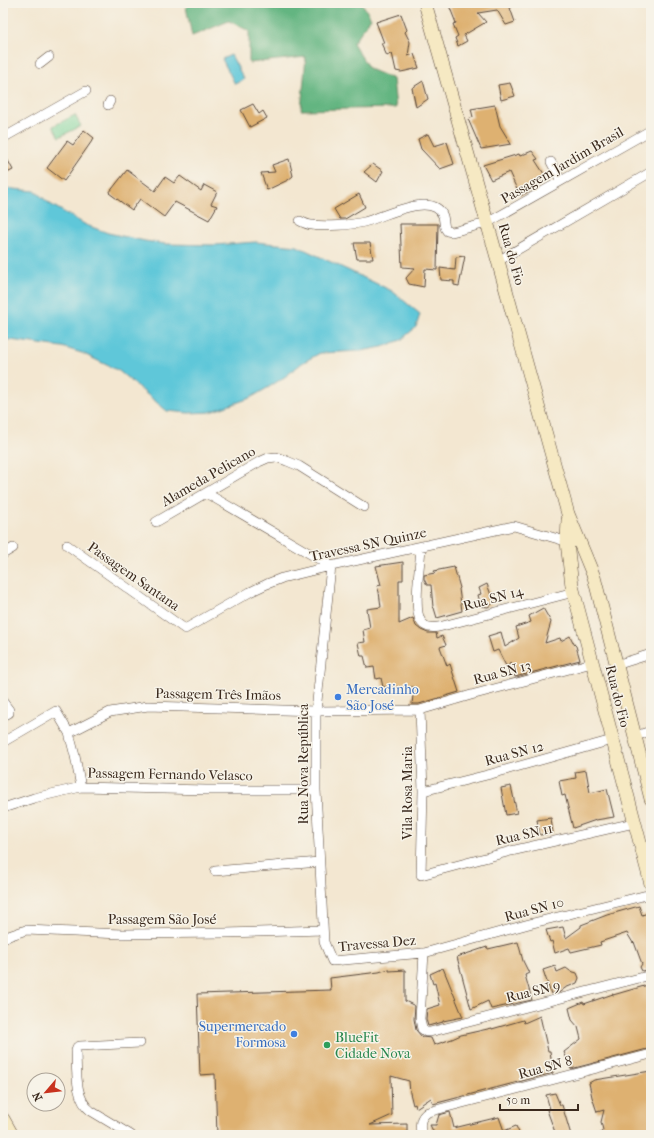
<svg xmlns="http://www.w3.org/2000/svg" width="654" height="1138" font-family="'IM FELL French Canon',serif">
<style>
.green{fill:#7ad399;stroke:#5a7e5c}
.forest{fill:#63b581;stroke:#4f7050}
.water{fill:#5ec7d9;stroke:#4c787c}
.building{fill:#deb171}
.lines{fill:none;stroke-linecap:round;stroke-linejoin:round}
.street-casing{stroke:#574639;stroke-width:10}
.secondary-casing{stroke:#574639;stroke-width:14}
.street{stroke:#fff;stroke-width:9}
.secondary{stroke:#f6e9c3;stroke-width:13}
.shop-dot{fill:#3f7fe0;stroke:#f7f3e8;stroke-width:1.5}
.leisure-dot{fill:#2e9e5b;stroke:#f7f3e8;stroke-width:1.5}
.labels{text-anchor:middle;stroke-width:3;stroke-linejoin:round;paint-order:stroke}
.street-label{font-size:14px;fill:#3b2a1e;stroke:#f7f3e8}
.shop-label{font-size:14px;fill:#366cbe;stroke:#f7f3e8;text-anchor:start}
.leisure-label{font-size:14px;fill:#27864d;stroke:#f7f3e8;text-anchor:start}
</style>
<rect width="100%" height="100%" fill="#f7f3e8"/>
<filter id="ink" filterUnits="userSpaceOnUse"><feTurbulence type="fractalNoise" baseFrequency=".025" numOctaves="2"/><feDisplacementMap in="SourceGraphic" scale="8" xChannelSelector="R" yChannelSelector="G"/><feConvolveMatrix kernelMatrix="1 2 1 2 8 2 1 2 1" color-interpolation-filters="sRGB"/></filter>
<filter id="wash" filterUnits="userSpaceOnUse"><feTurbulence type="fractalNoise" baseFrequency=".012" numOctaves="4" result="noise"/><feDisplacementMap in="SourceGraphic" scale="16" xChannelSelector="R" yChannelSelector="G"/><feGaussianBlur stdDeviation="0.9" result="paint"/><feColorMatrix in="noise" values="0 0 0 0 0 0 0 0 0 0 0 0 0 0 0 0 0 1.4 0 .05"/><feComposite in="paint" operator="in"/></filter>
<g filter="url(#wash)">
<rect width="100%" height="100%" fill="#f3e7d1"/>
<!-- green -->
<path class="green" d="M75 115 81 126 59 137 53 126Z"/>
<!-- forest -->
<path class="forest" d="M190 3H362L371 18 353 43 369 69 393 79 396 108 301 110 306 57 249 63V31L229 21 192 36 186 7Z"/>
<!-- water -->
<path class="water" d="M231 55 244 79 235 84 222 59Z
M3 188 35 191 50 204 86 225 108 233 145 241 166 244 215 245 256 242 297 246 392 291 420 314 416 327 401 340 382 347 361 351 320 353 302 363 286 376 269 387 250 398 210 412 189 413 167 411 119 371 82 353 62 347 3 339Z"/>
<g id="blocks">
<!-- building -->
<path class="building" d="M448 3H511L512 7 510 8 515 22 506 25 497 10 478 13 486 22 464 35 467 41 458 46 455 38 458 36 453 24 456 23Z
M401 14 407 30 405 32 410 42 408 56 414 54 419 68 401 72 396 71 392 53 387 56 381 43H384L376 22Z
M423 81 428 99 416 107 412 88Z
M510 83 515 96 501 100 498 85Z
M253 104 259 114 263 111 267 118 250 127 241 110Z
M495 105 500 126 511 144 481 149 468 119 473 117 471 109Z
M84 130 94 138 64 181 47 168 67 141 73 145Z
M428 134 434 146 447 142 454 164 440 169 421 149 418 139Z
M3 151 13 170 3 175Z
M532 151 538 159 535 160 548 180 534 184 536 188 520 196 509 172 491 180 483 165 519 154 520 156Z
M289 159 293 176 288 180 267 190 261 173 275 172 272 165Z
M373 164 383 171 377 182 364 172Z
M127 170 155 191 165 177 174 183 180 176 201 191 204 185 217 192 211 204 217 206 209 220 175 202 164 217 140 199 132 210 109 193Z
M359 194 365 207 345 219H340L334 209Z
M400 224H438L437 270 425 269 424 287 409 284 406 278 415 268 402 267Z
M354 243H370L373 259H357Z
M465 256 459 286 454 285V281L441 280 440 268 455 270 456 257Z
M403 562V580H399V624L413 618 416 626 421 630 428 633H436L437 638 442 636 446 645 440 647 447 666 450 664 459 692 419 704H412L414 687H383L381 678 376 679 374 667 367 668 364 656H361L358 643 365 642 363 630 370 628 367 609 381 607 379 592 377 586 381 585 376 566Z
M454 567 460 588 459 589 462 611 437 618 434 608 433 607 431 585H427L424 579V575L435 573 434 571Z
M487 584 494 603 488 607 481 606 478 595 481 594 479 588Z
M543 608 551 622 545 643 560 638 561 641 570 636 574 644 576 646 580 660 515 677 510 662V665L506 666 498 650 493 652 488 636 501 632 505 647 519 638 516 627 531 622 529 616Z
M586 770 590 793 607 789 614 817 596 820 573 828 565 795 562 796 559 781 576 778 575 772Z
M511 786 517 813 506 815 501 788Z
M551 818 553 833 540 835 537 820Z
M639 906 642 915 651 912V969L642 971 640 967 642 964 634 942 633 943 627 933 600 942 601 945 571 952 569 948 555 953 552 941 550 942 546 930 563 927 566 938 581 927V925L607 915Z
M518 942 523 961 529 973 525 975 532 1000 491 1009 488 1001 471 1009 457 957 487 947 488 949Z
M555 966 557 972 566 968 570 971 577 973 579 978 577 983 565 988 560 992 551 994 543 970Z
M443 968 463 1017 443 1021V1022L428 1026 426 1019 427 1009 440 1005 435 983 433 984 430 974Z
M389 969V971L405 970V1001L415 1006 414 1019 416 1030 422 1037 431 1038 434 1045 452 1039 461 1035 492 1028V1029L523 1020 524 1023 540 1016 548 1051H550L553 1073 433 1104 431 1098 416 1108 415 1104 413 1105 410 1093 409 1081 391 1076 392 1115 370 1125 407 1124V1135H217L215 1074 200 1075 197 994 331 990 330 978 379 972Z
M651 984V1016L647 1017 651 1025V1048L571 1069 564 1052 581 1039 578 1027 572 1020 569 1008 583 1002 584 1004 613 994V995Z
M651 1071V1132L640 1135H637L636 1132 628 1135H599L603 1130 601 1122 604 1110 597 1112 592 1097 589 1083 594 1080Z
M555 1093 560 1105H562L571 1135H556L547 1110 550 1109 546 1095Z
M450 1112 454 1128 499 1117 504 1131 516 1126 520 1135H435L430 1125H436L439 1115Z"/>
</g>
</g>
<g filter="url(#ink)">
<use href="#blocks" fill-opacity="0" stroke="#574639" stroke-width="1"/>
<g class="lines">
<!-- street casing -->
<g class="street-casing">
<path id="street" d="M40 64 49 57
M108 105 110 101
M3 138 86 91
M551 162 561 181
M300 221C304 223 308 225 312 225 325 227 351 225 364 222 381 218 433 190 443 216 444 220 444 225 445 228L447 231 452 232 487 223 651 130
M498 261 651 172
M206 493 331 566
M156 522 259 462 268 458 276 457 287 461 299 466 364 507
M67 545 185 629 250 592 267 584 282 578 331 566 514 526 572 543
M421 547C420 567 415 593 418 613 419 618 421 624 426 626 433 630 446 625 454 623L574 592
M3 554 13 548
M331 566 316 711V790L324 942 332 961 424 953 529 924 651 894
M616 665 651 654
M3 702 9 710V713L3 716
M420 710 423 791 421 875 511 851 634 823
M69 733 110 712 148 706 316 711 420 710 471 695 592 663
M635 736 651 731
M3 742 56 711 69 733 75 756 81 787
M423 791 491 774 612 740
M3 808 34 798 81 787 206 790H316
M215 871 319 862
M3 938 26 930 122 934 225 933 323 930
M424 953 420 1019 422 1029 426 1032H430L651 975
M131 1135 91 1111C74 1099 77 1069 76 1050L77 1047 80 1046 140 1043
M421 1135C420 1125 419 1118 428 1112L651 1054"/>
</g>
<!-- secondary casing -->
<g class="secondary-casing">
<path id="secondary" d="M425 3 498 261 568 514 594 577 651 799
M568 520 567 542 572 586 651 884
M3 1119 12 1135"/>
</g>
<!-- street -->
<use href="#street" class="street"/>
<!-- secondary -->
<use href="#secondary" class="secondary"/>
</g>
</g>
<!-- markers -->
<g class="shop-dot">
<circle cx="338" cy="697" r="4"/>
<circle cx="294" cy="1034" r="4"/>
</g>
<circle class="leisure-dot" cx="327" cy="1045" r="4"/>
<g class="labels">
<!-- street labels -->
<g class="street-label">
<text transform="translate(562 165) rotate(-30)" y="5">Passagem Jardim Brasil</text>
<text transform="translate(512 254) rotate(74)" y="5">Rua do Fio</text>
<text transform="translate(208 476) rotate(-30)" y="5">Alameda Pelicano</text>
<text transform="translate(368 544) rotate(-12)" y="5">Travessa SN Quinze</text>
<text transform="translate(134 576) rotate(35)" y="5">Passagem Santana</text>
<text transform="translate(493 598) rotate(-15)" y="5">Rua SN 14</text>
<text transform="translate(502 672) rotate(-15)" y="5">Rua SN 13</text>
<text transform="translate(218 694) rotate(1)" y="5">Passagem Três Imãos</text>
<text transform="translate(618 696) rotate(76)" y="5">Rua do Fio</text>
<text transform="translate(514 753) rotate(-15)" y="5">Rua SN 12</text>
<text transform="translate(303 764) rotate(-90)" y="5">Rua Nova República</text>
<text transform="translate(170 774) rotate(1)" y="5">Passagem Fernando Velasco</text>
<text transform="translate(407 793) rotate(-90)" y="5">Vila Rosa Maria</text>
<text transform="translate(524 834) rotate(-13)" y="5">Rua SN 11</text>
<text transform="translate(534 909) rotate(-15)" y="5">Rua SN 10</text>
<text x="162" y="924">Passagem São José</text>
<text transform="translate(377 943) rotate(-5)" y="5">Travessa Dez</text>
<text transform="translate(533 991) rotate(-14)" y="5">Rua SN 9</text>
<text transform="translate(545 1067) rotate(-15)" y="5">Rua SN 8</text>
</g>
<!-- shop labels -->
<g class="shop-label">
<text x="346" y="694">Mercadinho<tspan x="346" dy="16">São José</tspan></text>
<text x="286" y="1031" text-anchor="end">Supermercado<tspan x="286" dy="16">Formosa</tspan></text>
</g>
<!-- leisure labels -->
<g class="leisure-label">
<text x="335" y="1042">BlueFit<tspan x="335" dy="16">Cidade Nova</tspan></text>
</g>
</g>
<!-- margin -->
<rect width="654" height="1138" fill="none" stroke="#f7f3e8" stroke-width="16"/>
<!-- north arrow -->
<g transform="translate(46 1092) rotate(242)"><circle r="19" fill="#f7f3e8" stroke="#aca397"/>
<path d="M0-3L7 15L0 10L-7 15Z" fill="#c8321e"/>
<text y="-6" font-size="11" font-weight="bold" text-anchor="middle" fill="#3b2a1e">N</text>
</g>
<!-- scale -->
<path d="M500 1104v6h78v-6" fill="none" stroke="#3b2a1e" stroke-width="2"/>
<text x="506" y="1104" font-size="12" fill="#3b2a1e" stroke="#f7f3e8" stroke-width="3" paint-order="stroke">50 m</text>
</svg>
